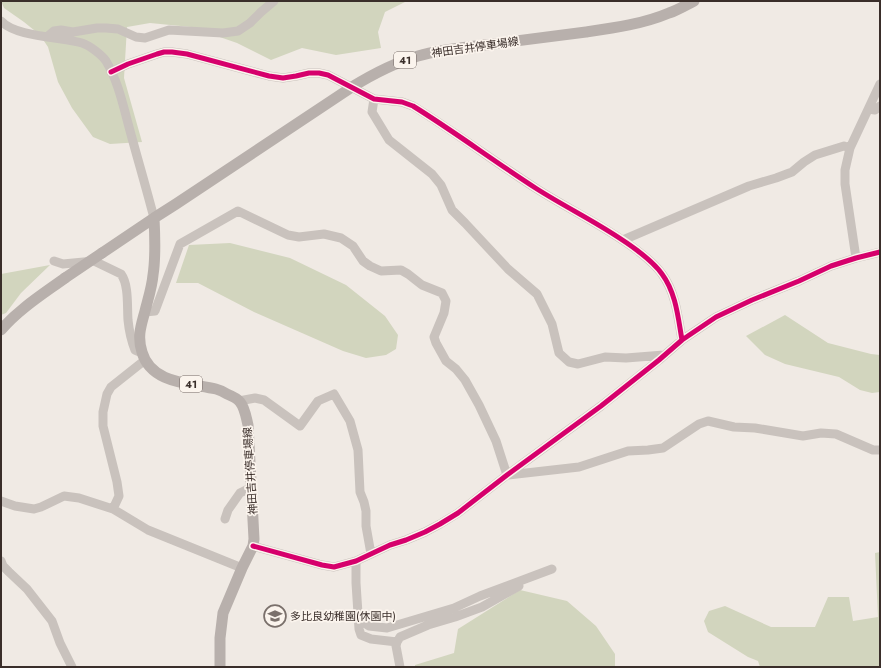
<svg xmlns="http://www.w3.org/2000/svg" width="881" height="668" font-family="Jost,'Noto Sans JP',sans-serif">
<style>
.green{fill:#d2d5be}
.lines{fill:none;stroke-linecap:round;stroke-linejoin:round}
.minor{stroke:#c9c2bd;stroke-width:9}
.major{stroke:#b8b0ac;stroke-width:11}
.major-bridge{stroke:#b8b0ac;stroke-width:11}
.cycleway-casing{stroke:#fbf4ed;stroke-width:8}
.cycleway{stroke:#d6006c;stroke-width:5}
.labels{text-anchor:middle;stroke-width:3.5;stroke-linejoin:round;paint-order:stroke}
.shield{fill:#fbf4ed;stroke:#746964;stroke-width:1}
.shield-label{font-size:10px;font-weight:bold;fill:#3a2e2a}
.street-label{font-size:11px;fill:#3a2e2a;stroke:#fbf4ed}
.poi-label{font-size:11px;fill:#3a2e2a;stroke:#fbf4ed;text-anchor:start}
</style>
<rect width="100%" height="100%" fill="#f0eae4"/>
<!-- green -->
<path class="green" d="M1 1H407L385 12 378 32 381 48 336 55 302 48 271 60 237 43 191 27 150 23 127 27 124 78 142 142 110 144 93 137 72 108 58 82 48 47 40 35 24 22 4 8Z
M230 243 290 258 346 285 385 316 398 335 396 349 386 355 366 358 343 351 254 312 198 283H176L189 245Z
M50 265 21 293 6 313 1 315V274Z
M785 315 828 343 871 354 880 355V392L872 393 860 390 839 377 785 364 765 355 746 336Z
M880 552V667H760L758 661 748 657 708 632 704 621 709 611 725 606 771 627H815L828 597H849L853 621 878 617 875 553Z
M520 590 567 601 596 626 615 654V667H415V665L454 653 458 629Z"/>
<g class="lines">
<!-- minor -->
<path class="minor" d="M1 21C15 37 61 37 82 43 89 45 102 55 106 61 118 81 123 105 129 127 137 157 146 187 154 218
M47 37 54 31 61 30 73 32 97 28H106L118 29 136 37 145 38 169 30 223 33 238 31 250 23 261 12 274 1
M111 72 128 64 157 54 164 52H172L187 54 269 76 283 78 296 76 309 73H319L328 75 374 99 402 102 413 106C455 132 495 162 537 189 570 210 607 227 638 251 647 258 655 264 662 274 676 293 678 317 682 340
M374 99 372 112 389 140 432 174 441 185 452 210 465 223 508 269 537 294 552 324 559 353 569 362 578 364 605 357 626 358 664 355
M869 109 875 110 880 106
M623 240 749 186 776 178 792 172 804 162 815 155 844 146 850 148
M856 258 845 184V170L850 148 880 84
M54 261 63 264 94 261 121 274C129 285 127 306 128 320 129 330 131 340 135 350L142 353
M145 312 155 311 180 244 238 211 288 235 299 237 324 234 341 238 353 246 363 261 370 266 381 271 401 270 408 274 422 285 442 293 446 301 444 313 434 337 436 343 446 361 456 369 465 380 479 405 496 441 507 475
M239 401 255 398 264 400 300 426 318 401 334 394 350 421 358 450 360 492 364 502 366 511V526L371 554
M508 475 579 467 628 451 648 450 663 448 699 424 708 421 734 427 755 428 803 436 821 433 836 434 873 450H880
M1 501 15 506 34 509 41 507 64 496 79 498 113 509 148 530 242 568
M113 509 119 496 117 482 103 426V412L107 394 111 387 145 360
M225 519 228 510 240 493 252 487
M253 546 322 565 334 567 356 561 390 545 406 540 425 532 440 524 458 513 507 475 601 406 659 360 682 340 716 317 752 300 799 281 831 266 856 258 880 252
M1 561 3 566 9 572 27 589 52 621 60 643 72 667
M356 561V583L359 629 361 635 371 639 397 642
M358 619 369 626 387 628 454 608 480 596 552 569
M400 667 396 646 397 642 400 637 428 625 455 617 482 607 519 586"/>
<!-- major -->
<path class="major" d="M154 218C155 237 156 256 153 275 152 287 148 299 145 311 141 326 137 336 142 352 151 384 190 383 216 389 220 390 224 392 227 394 232 396 237 398 240 402 245 408 246 417 248 425L254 539 253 546 242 568 223 613 220 638V667
M102 253 154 218 176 204 352 87C373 74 394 63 418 56 442 49 468 47 493 44 524 40 555 36 586 32 614 28 643 24 669 13 678 10 686 5 694 1
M1 330C19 309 43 294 65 278"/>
<!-- major-bridge -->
<path class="major-bridge" d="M65 278 102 253"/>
<!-- cycleway casing -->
<g class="cycleway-casing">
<path id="cycleway" d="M111 72 128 64 157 54 164 52H172L187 54 269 76 283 78 296 76 309 73H319L328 75 374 99 402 102 413 106C455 132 495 162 537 189 570 210 607 227 638 251 647 258 655 264 662 274 676 293 678 317 682 340
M253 546 322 565 334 567 356 561 390 545 406 540 425 532 440 524 458 513 507 475 601 406 659 360 682 340 716 317 752 300 799 281 831 266 856 258 880 252"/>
</g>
<!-- cycleway -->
<use href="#cycleway" class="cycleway"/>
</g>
<!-- icons -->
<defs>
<g id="school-ring" transform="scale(1.15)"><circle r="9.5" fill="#fbf4ed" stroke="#7a706b" stroke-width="1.5"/><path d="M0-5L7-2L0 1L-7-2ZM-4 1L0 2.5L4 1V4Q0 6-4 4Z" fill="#7a706b"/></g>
</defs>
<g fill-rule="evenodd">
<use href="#school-ring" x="275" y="616"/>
</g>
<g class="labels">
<!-- shield labels -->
<g class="shield">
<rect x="394" y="52" width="22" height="16" rx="3"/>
<rect x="180" y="376" width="22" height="16" rx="3"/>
</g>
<g class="shield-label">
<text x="405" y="64">41</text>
<text x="191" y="388">41</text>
</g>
<!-- street labels -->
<g class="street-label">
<text transform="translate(475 47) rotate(-8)" y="4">神田吉井停車場線</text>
<text transform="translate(250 471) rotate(-94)" y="4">神田吉井停車場線</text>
</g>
<!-- poi labels -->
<g class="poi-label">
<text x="290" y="620">多比良幼稚園(休園中)</text>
</g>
</g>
<!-- border -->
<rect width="881" height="668" fill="none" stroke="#3a2e2a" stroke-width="4"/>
</svg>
